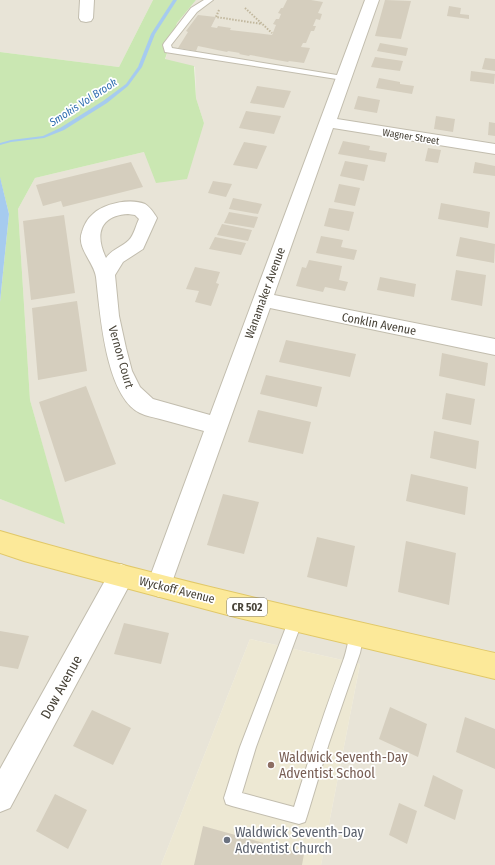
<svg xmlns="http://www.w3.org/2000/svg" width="495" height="865" font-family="'Fira Sans Condensed',sans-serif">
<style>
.residential{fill:#e8e4d7}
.education{fill:#ede8d3}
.green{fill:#cae7b2}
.water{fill:#a6cbef}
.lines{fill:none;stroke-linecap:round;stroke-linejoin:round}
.stream{fill:#a6cbef;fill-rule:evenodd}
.building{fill:#d5cebe}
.service-casing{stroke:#c2bdae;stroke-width:2}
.minor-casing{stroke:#c2bdae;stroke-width:2}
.primary-casing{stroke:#e1c869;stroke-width:2}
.path{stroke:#c1b79d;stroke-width:2;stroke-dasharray:1.5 1.5;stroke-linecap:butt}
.service{fill:#fff;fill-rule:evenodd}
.minor{fill:#fff;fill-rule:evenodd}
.primary{fill:#fce999;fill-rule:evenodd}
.education-dot{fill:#8d6e63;stroke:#fff;stroke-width:1.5}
.worship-dot{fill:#6b7280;stroke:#fff;stroke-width:1.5}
.labels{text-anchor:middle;stroke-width:3.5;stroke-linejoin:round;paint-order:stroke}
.far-street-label{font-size:10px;fill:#474237;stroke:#fff}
.far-water-label{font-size:11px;font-style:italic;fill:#3270b1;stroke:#fff}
.shield{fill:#fff;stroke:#7e7b73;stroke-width:1}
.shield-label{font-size:11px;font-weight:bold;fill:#474237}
.street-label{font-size:12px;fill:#474237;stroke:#fff}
.near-street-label{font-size:14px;fill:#474237;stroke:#fff}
.near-education-label{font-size:14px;fill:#785e54;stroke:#fff;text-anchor:start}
.near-worship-label{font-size:14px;fill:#5b616d;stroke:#fff;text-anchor:start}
</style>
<rect width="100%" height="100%" fill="#f4f1e8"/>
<!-- residential -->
<path class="residential" d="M0 0H153L119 67 0 52Z
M196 0H495V865H321L360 664 250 639 161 865H0V499L64 523 30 400 18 209 35 178 144 152 204 123 196 98 195 67 165 60 177 23Z"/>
<!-- education -->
<path class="education" d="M250 639 360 664 321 865H161Z"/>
<!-- green -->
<path class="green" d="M153 0H196L177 23 165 59 194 66 196 98 204 123 187 179 156 183 144 152 35 178 18 209 30 400 65 524 0 499V302L9 214 0 178V52L119 67Z"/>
<!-- water -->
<path class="water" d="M0 177 9 214 0 302Z"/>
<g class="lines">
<!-- stream -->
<path class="stream" d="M173 0H177L155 34 142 67 128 86 107 103 64 130 44 138 11 142 0 145V143L11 140 43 136 60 128 103 101 126 84 138 67 151 34Z"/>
</g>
<!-- building -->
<path class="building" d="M287 0H311L323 2 318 13 322 14 320 20 316 19 313 26H316L314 31H311L306 43H303L301 47 310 48 304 63 289 61 288 62 250 55 249 56 239 54 240 53 228 51 227 52 198 46 196 51 178 48 188 32 186 31 198 15 216 17 211 27 217 28 218 26 231 28 230 30 272 35 276 25 273 24 276 19H279L281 14 278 13 281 8H283Z
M385 0 411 1 401 39 375 36Z
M449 6 461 8 460 14 469 15V19L447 16Z
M380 43 408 48 406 56 377 51Z
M375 57 403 61 400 71 371 67Z
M485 58 495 59V71L482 69Z
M471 71 495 74 494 84 470 81Z
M379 78 400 82V84L414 86 412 94 376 88Z
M257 86 291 91 284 108 250 103Z
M358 96 380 100 377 113 354 109Z
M246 111 281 116 274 134 239 128Z
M436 116 455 119 453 132 434 129Z
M489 122 495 123V136L488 135Z
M343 141 370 146 369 150 387 153 385 162 338 154Z
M244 142 267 146 257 169 233 165Z
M428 148 441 150 438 163 425 161Z
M345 161 368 165 364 181 340 176Z
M131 162 143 187 63 207 61 201 43 206 36 185Z
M475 162 495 166V176L473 173Z
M213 181 232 184 226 197 208 193Z
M339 184 360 188 355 206 334 202Z
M233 198 262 204 258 214 229 209Z
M441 203 490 212 488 228 438 219Z
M329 208 354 212 349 231 324 226Z
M229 212 258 217 254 228 224 223Z
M64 215 75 293 31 300 23 221Z
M222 224 252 230 248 241 217 235Z
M321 236 343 240 341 247 357 250 354 260 316 253Z
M215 237 246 243 241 255 209 249Z
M460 237 495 244 494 263 456 256Z
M309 260 342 266 339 280 348 282 345 291 325 287 323 292 296 286 302 267 306 268Z
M195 267 220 272 216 283 219 284 211 306 195 302 199 291 186 289Z
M456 270 486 275 482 306 451 300Z
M380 277 416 284 414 297 377 290Z
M77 301 87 371 38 380 32 308Z
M286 340 356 354 350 377 279 362Z
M442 353 488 363 485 386 439 376Z
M266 375 322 387 317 407 260 394Z
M86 386 116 464 65 482 39 402Z
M446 393 475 399 471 425 442 419Z
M258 410 311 422 303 454 248 442Z
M434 431 479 441 476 469 430 458Z
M411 474 468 487 465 515 406 501Z
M223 494 259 502 244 554 207 545Z
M317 537 355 546 347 587 307 577Z
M406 541 456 553 449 605 398 592Z
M124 623 169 633 161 664 114 654Z
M0 631 29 636 18 669 0 666Z
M390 707 427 724 418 757 379 739Z
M92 710 131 728 113 765 73 746Z
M465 717 495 729V769L456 752Z
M433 775 463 790 455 820 424 806Z
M55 794 87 810 68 849 36 831Z
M399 803 417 811 407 844 389 835Z
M203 826 304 854 302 865H194Z"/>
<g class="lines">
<!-- service casing -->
<g class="service-casing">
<path id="service" d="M204 0H213L197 12 171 45 172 48 343 76 347 78 343 80 165 52 163 45 164 43 191 8Z
M296 612 301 614 303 619 256 747 242 793 294 807C309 758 325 710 343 661 347 651 348 639 352 629L357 627 362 629 364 634 360 653 329 743 307 816 305 822 299 824 232 806 226 804 224 798 240 747 289 619 291 614Z"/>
</g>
<!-- minor casing -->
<g class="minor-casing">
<path id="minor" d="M80 0H94L93 18 91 21 86 22 81 21 79 18Z
M365 0H379L337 119 495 144V154L333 128 274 295 495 339V355L270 308 171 585 168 593 159 597 150 593 147 585 204 431C189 427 175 423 160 419 153 417 146 416 140 413 105 396 100 311 96 277 94 262 76 248 82 232 84 225 88 218 93 214 104 203 131 198 145 204 150 207 154 213 157 218L143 249 123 262 115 275 119 316 126 348 132 371 140 387 153 399 210 415ZM128 214 135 215 139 219C136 225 134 235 129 240 122 247 112 249 106 258 95 235 99 216 128 214Z
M121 564 130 568 133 576 130 584 10 808 0 812V769L112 568Z"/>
</g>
<!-- primary casing -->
<g class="primary-casing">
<path id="primary" d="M0 531C163 579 330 615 495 653V679L235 617 24 561 0 553Z"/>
</g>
<!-- path -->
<path class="path" d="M245 8 272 33
M219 10 216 17 262 24"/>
<!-- service -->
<use href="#service" class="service"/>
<!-- minor -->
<use href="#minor" class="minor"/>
<!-- primary -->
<use href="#primary" class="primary"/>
</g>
<!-- markers -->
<circle class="education-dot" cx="271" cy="765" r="4"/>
<circle class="worship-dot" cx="227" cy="840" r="4"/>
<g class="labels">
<!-- far-street labels -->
<g class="far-street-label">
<text transform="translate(411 136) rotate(9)" y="4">Wagner Street</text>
</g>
<!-- far-water labels -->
<g class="far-water-label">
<text transform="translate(83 102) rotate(-33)" y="4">Smokis Vol Brook</text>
</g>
<!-- shield labels -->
<rect class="shield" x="227" y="598" width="40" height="18" rx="3"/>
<g class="shield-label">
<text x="247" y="611">CR 502</text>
</g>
<!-- street labels -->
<g class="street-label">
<text transform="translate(265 293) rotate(-70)" y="4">Wanamaker Avenue</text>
<text transform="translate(379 324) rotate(11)" y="4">Conklin Avenue</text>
<text transform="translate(121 357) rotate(74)" y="4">Vernon Court</text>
<text transform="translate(177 590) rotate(14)" y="4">Wyckoff Avenue</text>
</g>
<!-- near-street labels -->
<g class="near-street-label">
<text transform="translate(61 687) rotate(-61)" y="5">Dow Avenue</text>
</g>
<!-- near-education labels -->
<g class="near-education-label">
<text x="279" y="762">Waldwick Seventh-Day<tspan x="279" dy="16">Adventist School</tspan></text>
</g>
<!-- near-worship labels -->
<g class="near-worship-label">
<text x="235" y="837">Waldwick Seventh-Day<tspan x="235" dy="16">Adventist Church</tspan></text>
</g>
</g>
</svg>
